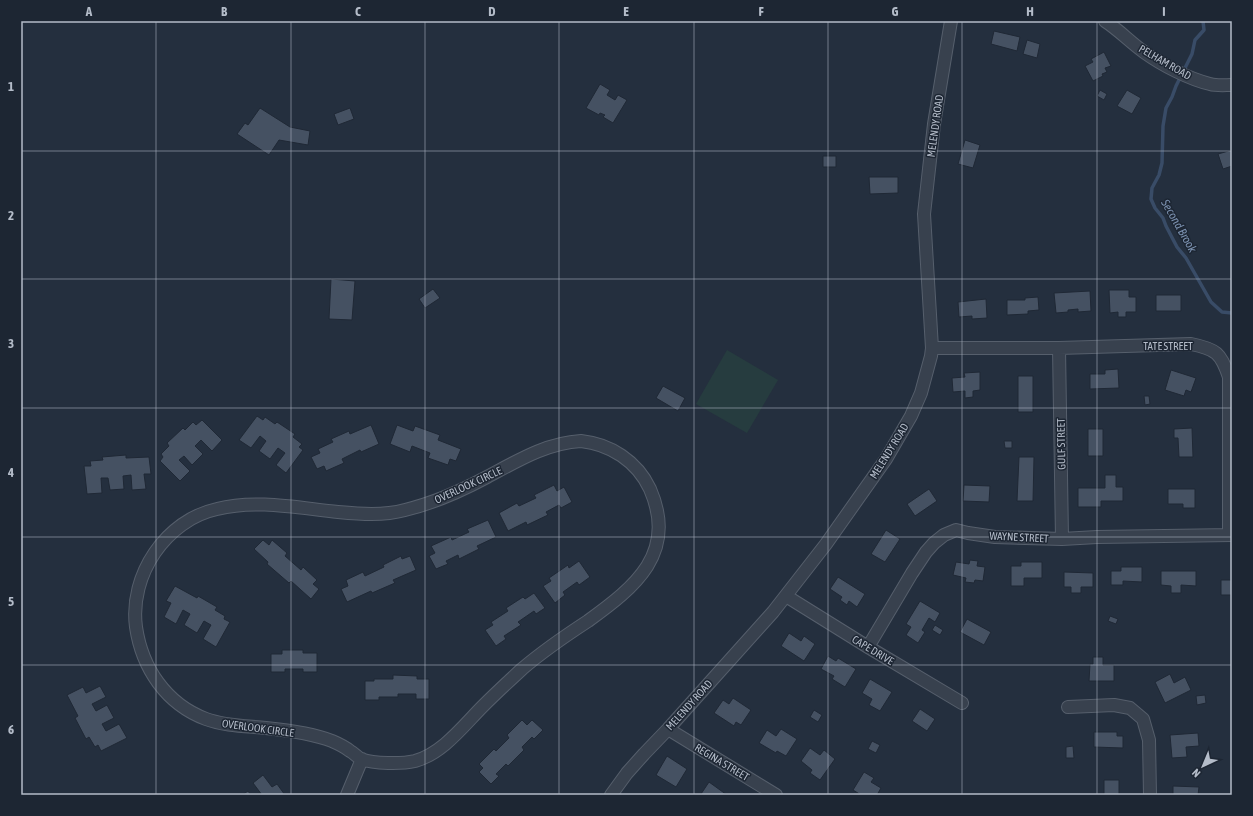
<svg xmlns="http://www.w3.org/2000/svg" width="1253" height="816" font-family="'Asap Condensed',sans-serif">
<style>
.green{fill:#263c3f}
.lines{fill:none;stroke-linecap:round;stroke-linejoin:round}
.stream{stroke:#394c67;stroke-width:3.5}
.building{fill:#455162;stroke:#1f2835}
.minor-casing{stroke:#565f6c;stroke-width:14}
.minor{stroke:#38414e;stroke-width:12}
.grid{fill:none;stroke:#b4bcc9;stroke-width:1;stroke-opacity:0.55}
.labels{text-anchor:middle;stroke-width:3;stroke-linejoin:round;paint-order:stroke}
.street-label{font-size:11px;fill:#b4bcc9;stroke:#1d2633}
.water-label{font-size:12px;font-style:italic;fill:#7c92b1;stroke:#1d2633}
.neatline{fill:none;stroke:#b4bcc9;stroke-width:1.5}
.grid-label{font-size:13px;text-anchor:middle;font-weight:bold;fill:#b4bcc9}
</style>
<rect width="100%" height="100%" fill="#242f3e"/>
<!-- green -->
<path class="green" d="M727 350 778 380 747 433 696 404Z"/>
<g class="lines">
<!-- stream -->
<path class="stream" d="M1203 21 1204 30 1195 40 1192 54 1176 86 1172 97 1166 108 1163 126 1162 163 1159 175 1152 188 1151 199 1155 208 1163 218 1166 226 1177 247 1186 258 1211 302 1222 312 1232 313"/>
</g>
<!-- building -->
<path class="building" d="M994 31 1020 37 1017 51 991 44Z
M1027 40 1040 44 1037 58 1023 54Z
M1104 52 1111 66 1105 68 1107 72 1102 74 1103 76 1093 81 1085 66 1093 62 1091 59Z
M600 84 610 90 607 95 615 100 618 95 627 100 613 123 603 117 605 115 600 113 599 115 586 108Z
M1100 90 1107 94 1104 100 1097 96Z
M1127 90 1141 98 1132 114 1117 106Z
M260 108 290 127 310 131 308 145 279 140 269 155 237 134 245 123 248 125Z
M350 108 354 119 338 125 334 114Z
M965 140 980 145 973 168 958 164Z
M1232 150V166L1223 169 1218 154Z
M823 156H836V167H823Z
M869 177H898V193L870 194Z
M331 279 355 281 352 320 329 319Z
M433 289 440 298 425 308 419 299Z
M1109 290H1129V297H1136V312H1126V317H1118V312L1110 313Z
M1090 291 1091 311 1078 312V309L1068 310V312L1056 313 1054 293Z
M1156 295H1181V311H1156Z
M1038 297 1039 310 1028 311V314L1007 315V300H1025V298Z
M986 299 987 318 972 319V316L959 317 958 302Z
M1118 369 1119 388 1090 389V374H1105V370Z
M1171 370 1196 378 1191 392 1186 390 1184 396 1165 390Z
M980 372V390L973 391V397L965 398V391L953 392 952 378 965 377 964 373Z
M1018 376H1033V412H1018Z
M663 386 685 398 678 411 656 398Z
M1144 396H1149L1150 404 1145 405Z
M257 416 263 420 265 417 275 424 277 422 295 434 293 437 302 444 299 447 303 450 286 473 276 465 285 453 278 448 270 459 259 451 266 441 260 436 251 448 239 440Z
M202 420 222 440 212 451 201 440 195 446 203 454 192 465 184 456 179 460 190 471 180 481 160 461 163 457 161 454 169 446 167 443 183 428 185 430 193 422 196 425Z
M371 425 379 444 361 452 360 450 342 459 344 463 326 471 324 466 317 469 311 457 320 453 318 449 333 442 331 439 349 431 350 434Z
M397 425 413 431 415 426 440 435 438 440 461 449 456 461 450 459 448 465 428 458 430 453 412 446 410 452 390 444Z
M1192 428 1193 457H1179L1178 438H1174V429Z
M1088 429H1103V456H1088Z
M1004 441H1012V448H1005Z
M126 455V458L149 457 151 474H144L146 489 132 490 131 475 123 476 124 489 110 490 108 478H101L102 493 87 494 84 466H91L90 461 103 460 102 457Z
M1019 457H1034L1033 501H1017Z
M1105 475H1116V487H1123V501H1101V507H1078V488H1105Z
M554 485 557 491 564 487 572 502 561 508 559 505 546 512 548 515 527 525 526 522 508 531 499 513 517 503 519 506 536 498 534 495Z
M964 485 990 486 989 502 963 501Z
M929 489 937 501 915 516 907 504Z
M1168 489H1195V508H1183V504H1168Z
M488 520 496 537 477 546 479 549 459 559 458 555 446 561 448 564 436 569 429 556 435 553 431 546 451 537 452 540 469 532 467 529Z
M886 530 900 539 885 562 871 554Z
M263 540 269 545 272 540 287 553 285 556 301 570 303 567 317 580 313 584 319 589 311 599 291 581 289 583 267 564 268 562 254 549Z
M401 556 402 559 410 556 416 570 393 580 395 583 372 593 371 591 347 602 341 589 348 586 346 580 363 572 365 576 384 567 383 565Z
M970 560 978 561 977 566 985 567 983 581 975 580 974 583 965 582 966 578 953 575 956 562 969 564Z
M579 561 590 577 579 585 577 582 563 592 565 595 555 603 543 586 551 581 549 578 568 565 569 568Z
M1021 562H1042V578H1024V586H1011V566H1021Z
M1121 567H1142V582L1123 581V585H1111V571H1121Z
M1161 571H1196V586L1181 585V593H1171V586L1161 585Z
M1064 572 1093 573V587H1081V593H1071V587H1064Z
M838 577 865 594 857 607 849 601 847 605 840 600 842 597 830 589Z
M1221 580H1232V595H1221Z
M175 586 197 598 198 596 217 607 215 610 225 616 224 619 230 622 216 647 203 639 211 625 204 621 197 633 184 625 190 614 183 610 176 624 164 617 171 603 166 601Z
M534 593 545 608 536 614 534 611 518 622 521 625 504 636 506 639 496 646 485 630 493 625 491 622 508 611 506 608 523 597 525 599Z
M920 601 940 613 935 622 929 618 922 630 925 632 918 643 906 635 911 627 906 624Z
M1110 616 1118 619 1116 624 1108 621Z
M967 619 991 632 984 645 960 632Z
M935 625 943 630 940 635 932 630Z
M789 633 801 641 804 636 815 644 804 661 781 646Z
M282 650H303V653H317V672H303V669H285V672H271V654H282Z
M828 656 836 661 838 658 856 669 845 687 832 679 834 676 821 669Z
M1093 657H1103V665H1114V681H1089L1090 664H1093Z
M1170 674 1174 683 1185 677 1191 690 1165 703 1155 682Z
M393 675 417 676V679H429V699H416V694H398V697H379V700H365V681H374V679H393Z
M870 679 892 692 880 711 869 705 872 699 862 693Z
M100 686 106 697 92 704 96 711 107 705 114 718 102 724 106 731 119 724 127 738 101 751 98 745 95 747 89 737 86 739 75 718 78 716 67 695 83 687 86 693Z
M1205 695 1206 703 1197 705 1196 696Z
M733 698 751 710 741 725 736 722 734 726 714 713 723 700 729 704Z
M920 709 935 719 927 731 912 721Z
M814 710 822 715 818 722 810 717Z
M522 720 527 725 532 720 543 730 534 739 532 737 522 747 524 750 508 766 506 764 496 774 499 776 491 784 479 772 483 768 479 764 494 749 496 751 509 738 507 735Z
M781 729 797 739 786 756 777 751 776 753 759 743 767 730 776 736Z
M1094 732H1117V736H1123V748L1094 747Z
M1198 733 1199 746 1186 747 1187 757 1172 758 1170 735Z
M872 741 880 745 876 753 868 749Z
M1073 746 1074 758H1066V747Z
M810 748 820 755 824 750 835 759 820 780 810 773 812 770 801 761Z
M667 756 687 769 676 787 656 775Z
M864 772 874 778 871 782 881 788 877 795H861L853 790Z
M263 775 272 787 277 784 285 795H262L253 783Z
M1104 780H1119V795H1104Z
M709 782 727 795H701V794Z
M1173 786 1199 787 1198 795H1173Z
M248 791 251 795H242Z"/>
<g class="lines">
<!-- minor casing -->
<g class="minor-casing">
<path id="minor" d="M1105 21C1119 30 1130 42 1144 52 1162 65 1189 79 1210 84 1217 86 1225 85 1232 85
M932 348H1059L1191 344C1216 349 1221 353 1229 377V535
M1059 348 1062 539
M581 441C610 444 637 461 650 489 678 553 635 587 588 621 565 636 543 651 522 669 509 681 495 694 483 706 463 726 443 753 415 761 402 764 374 764 361 759 357 757 354 753 350 751 345 747 339 744 332 741 314 734 286 730 266 728 246 726 225 726 206 719 166 704 142 668 136 627 129 575 166 520 217 509 256 499 298 508 338 512 360 514 383 516 405 510 434 503 461 491 487 477 517 461 546 443 581 441Z
M786 596 868 647 962 703
M868 647 912 573 926 552 934 543 944 535 956 530 968 533 995 537 1062 539 1097 537 1232 535
M1068 707 1114 705 1130 708 1143 719 1149 740 1150 795
M668 729 776 795
M347 795 362 759
M611 795 627 773 644 754 668 729 773 612 826 544 886 459 911 416 921 393 931 356 932 348 924 214 934 124 951 21"/>
</g>
<!-- minor -->
<use href="#minor" class="minor"/>
</g>
<!-- grid -->
<path class="grid" d="M156 21V795M291 21V795M425 21V795M559 21V795M694 21V795M828 21V795M962 21V795M1097 21V795M21 151H1232M21 279H1232M21 408H1232M21 537H1232M21 665H1232"/>
<g class="labels">
<!-- street labels -->
<g class="street-label">
<text transform="translate(1165 62) rotate(30)" y="4">PELHAM ROAD</text>
<text transform="translate(935 126) rotate(-82)" y="4">MELENDY ROAD</text>
<text x="1168" y="350">TATE STREET</text>
<text transform="translate(1061 444) rotate(-91)" y="4">GULF STREET</text>
<text transform="translate(889 451) rotate(-58)" y="4">MELENDY ROAD</text>
<text transform="translate(468 485) rotate(-25)" y="4">OVERLOOK CIRCLE</text>
<text transform="translate(1019 537) rotate(3)" y="4">WAYNE STREET</text>
<text transform="translate(873 650) rotate(31)" y="4">CAPE DRIVE</text>
<text transform="translate(689 705) rotate(-48)" y="4">MELENDY ROAD</text>
<text transform="translate(258 728) rotate(8)" y="4">OVERLOOK CIRCLE</text>
<text transform="translate(722 762) rotate(31)" y="4">REGINA STREET</text>
</g>
<!-- water labels -->
<g class="water-label">
<text transform="translate(1179 226) rotate(60)" y="4">Second Brook</text>
</g>
</g>
<!-- border -->
<rect width="1253" height="816" fill="none" stroke="#1d2633" stroke-width="44"/>
<!-- north arrow -->
<g transform="translate(1203 766) rotate(224)" stroke="#1d2633" stroke-width="3" paint-order="stroke">
<path d="M0-3L7 15L0 10L-7 15Z" fill="#b4bcc9"/>
<text y="-6" font-size="11" font-weight="bold" text-anchor="middle" fill="#b4bcc9">N</text>
</g>
<rect x="22" y="22" width="1209" height="772" class="neatline"/>
<g class="grid-label">
<text x="89" y="16">A</text>
<text x="224" y="16">B</text>
<text x="358" y="16">C</text>
<text x="492" y="16">D</text>
<text x="626" y="16">E</text>
<text x="761" y="16">F</text>
<text x="895" y="16">G</text>
<text x="1030" y="16">H</text>
<text x="1164" y="16">I</text>
<text x="11" y="91">1</text>
<text x="11" y="220">2</text>
<text x="11" y="348">3</text>
<text x="11" y="477">4</text>
<text x="11" y="606">5</text>
<text x="11" y="734">6</text>
</g>
</svg>
